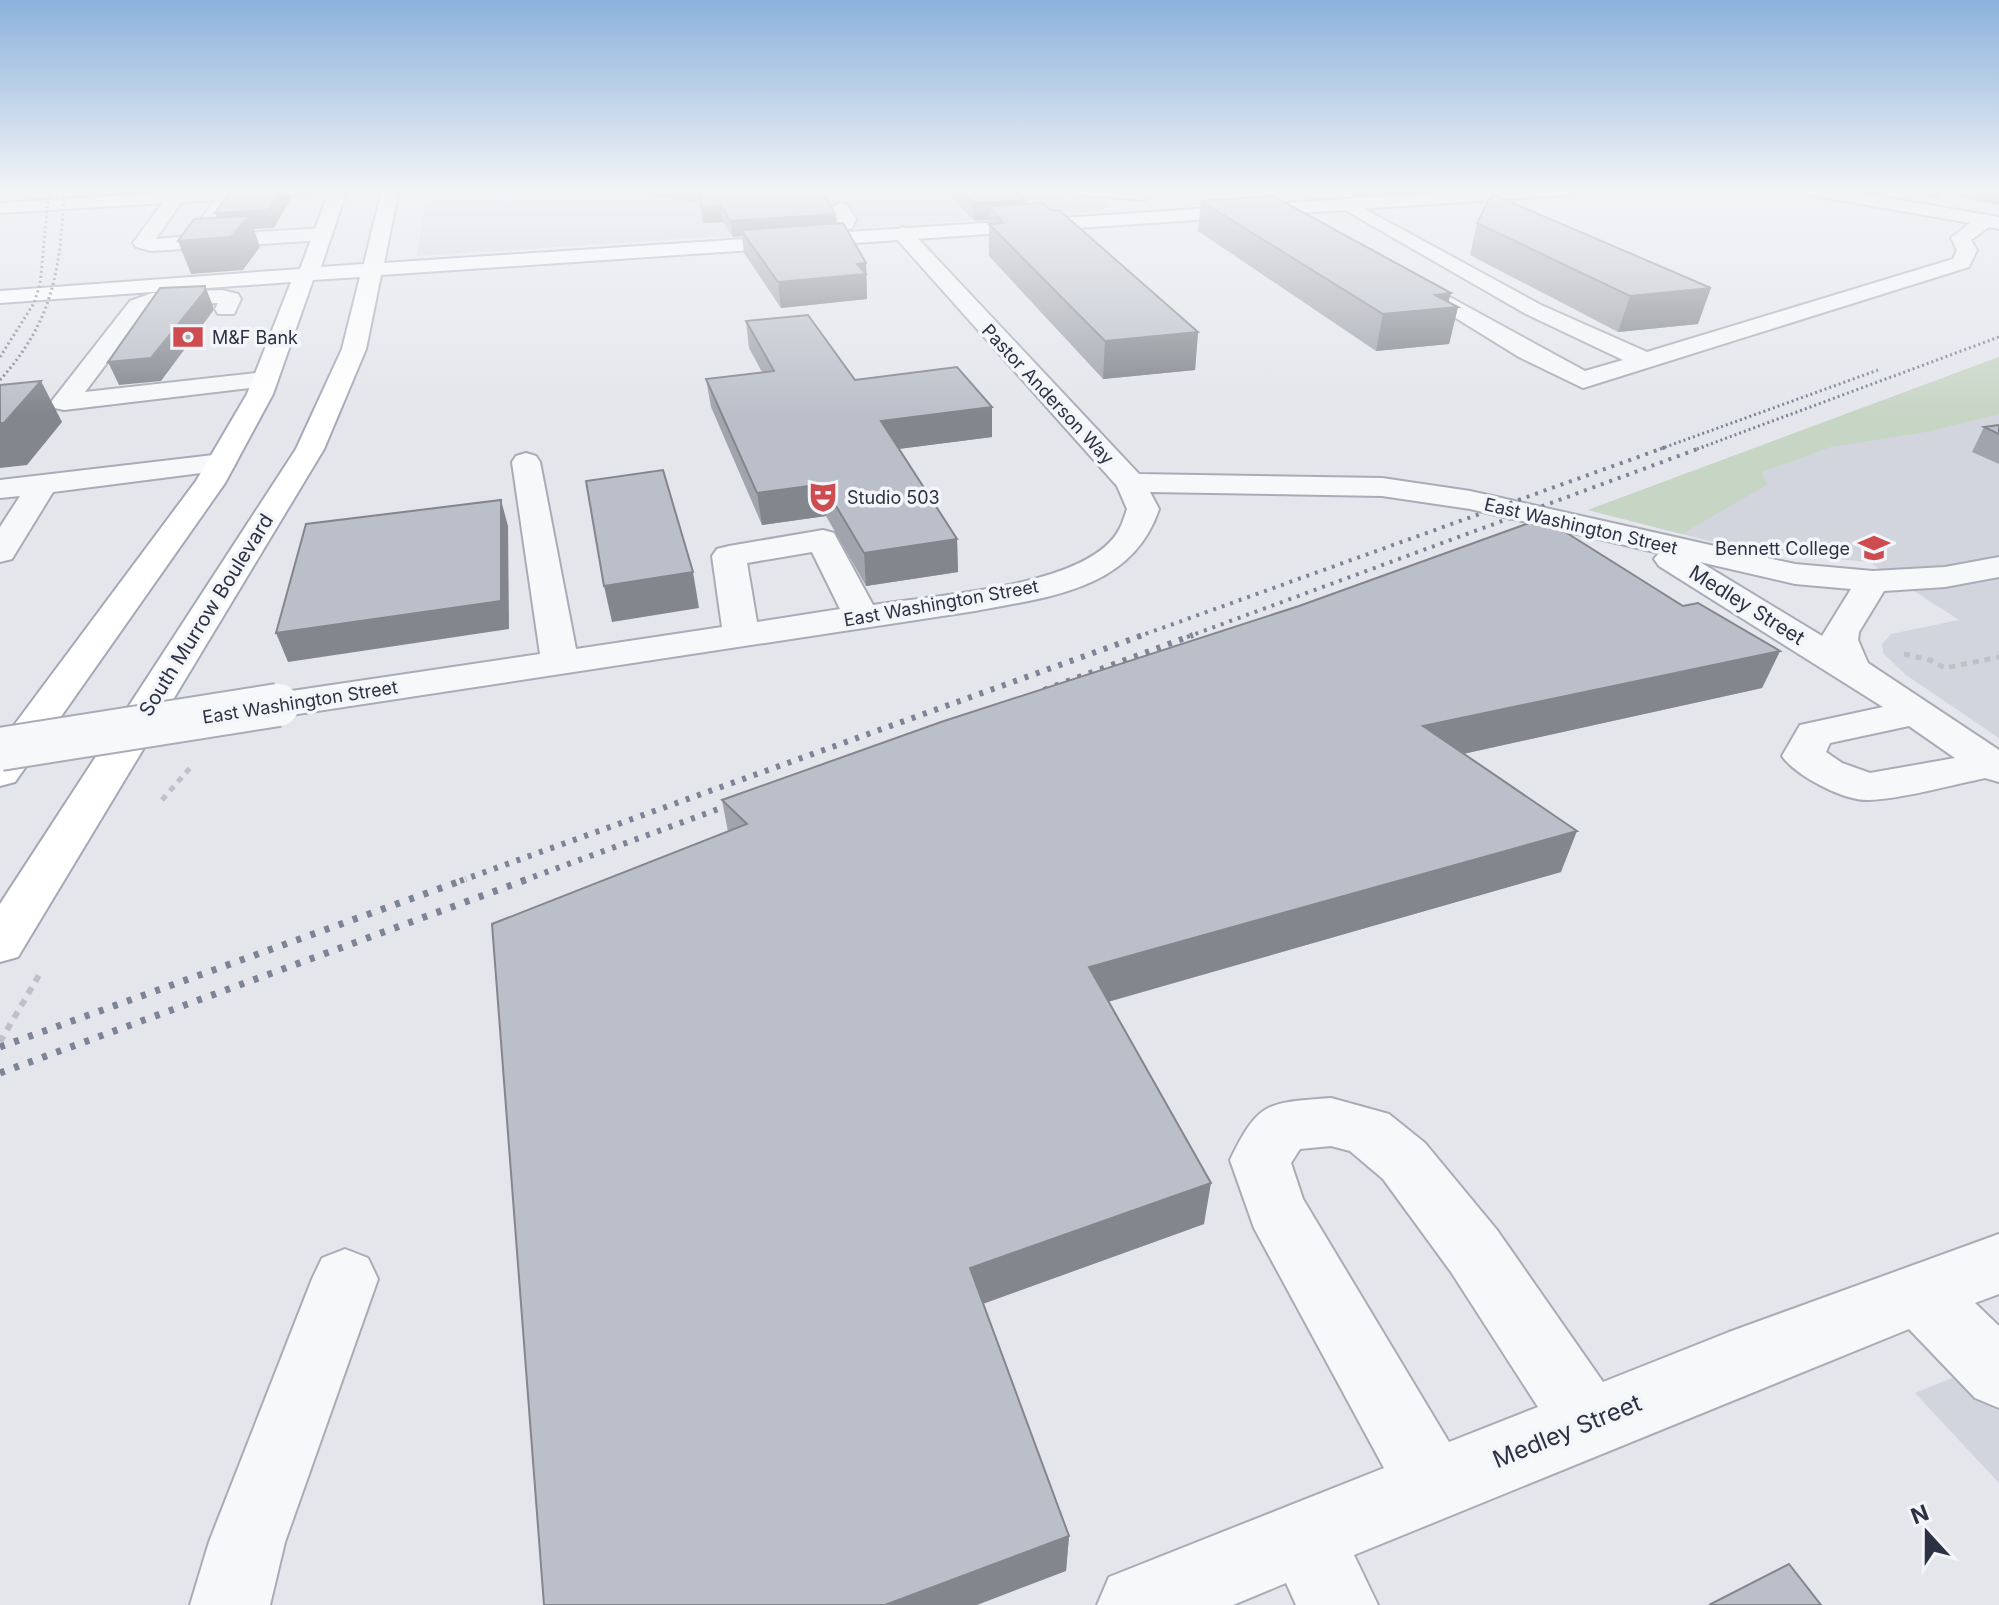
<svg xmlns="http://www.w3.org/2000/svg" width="1999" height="1605" viewBox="0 0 1999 1605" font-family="Inter,sans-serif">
  <rect width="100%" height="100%" fill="#e4e6ec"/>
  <g fill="#d2d5de">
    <path d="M987 189 1044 194 1069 214 417 256 427 190Z"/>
    <path d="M1999 357V738L1906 675 1883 653 1882 644 1891 634 1959 620 1869 562 1780 554 1717 543 1588 510Z"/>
    <path d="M1999 1359V1483L1915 1393Z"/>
  </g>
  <g fill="#c7d5c5">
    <path d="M1044 194 1098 198 1112 204 1104 210 1069 214Z"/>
    <path d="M1999 357V414L1926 432 1831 447 1762 472 1767 485 1682 534 1588 510Z"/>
  </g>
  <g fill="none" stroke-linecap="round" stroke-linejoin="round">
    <defs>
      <g id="minor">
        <path d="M226 189 237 194 209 235 324 228 333 234 324 240 151 251 136 247 133 243 169 194 175 193 184 198 156 239 189 236 222 190Z"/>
        <path d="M1796 189H1836L1987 215 1999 217V229L1989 227 1971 240 1977 250 1969 267 1583 388 1519 357 1396 281 1406 275 1413 277 1585 371 1623 360 1526 314 1345 210 1350 199H1362L1363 208 1541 305 1647 352 1953 259 1957 250 1951 238 1970 223 1804 194Z"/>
        <path d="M840 203 846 204 856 219 852 228 845 230 836 224 838 219 831 208Z"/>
        <path d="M902 227 909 229 1139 474 1382 478 1470 491 1795 564 1873 571 1945 567 1999 557V577L1945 587 1884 591 1859 632 1858 640 1868 663 1999 750V782L1985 778C1952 785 1901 799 1869 800 1844 801 1796 776 1782 756L1800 725 1883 707 1659 566 1654 559 1659 553 1470 509 1382 496 1150 492 1159 509C1132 590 1048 597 975 611L278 717 264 713 258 705 264 697 278 693 540 654 512 462 516 456 526 453 536 456 540 462 576 649 722 627 712 556 717 549 729 546 823 530 834 533 873 605C936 595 1066 588 1110 542 1120 532 1123 521 1127 509L1117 486 895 237 893 233ZM812 552 840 609 757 622 747 563ZM1700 562 1795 584 1851 589 1822 636ZM1909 726 1955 758 1870 773 1842 763 1826 752 1830 743Z"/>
        <path d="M222 290 238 294 241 299 234 314H218L215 309 218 303 156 306 146 311 85 392 265 372 274 375 278 380 274 385 64 410 55 408 51 402 130 301 152 293Z"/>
        <path d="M222 454 232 457 236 463 232 469 53 492 12 559 0 562V527L20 496 0 498V480Z"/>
        <path d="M1331 1098 1389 1114 1425 1143 1497 1230 1603 1382 1729 1332 1999 1234V1294L1975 1303 1999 1326V1408L1975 1398 1909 1329 1354 1555 1378 1605H1296L1286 1583 1233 1605H1097L1109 1577 1384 1468 1254 1228 1230 1160C1259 1100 1268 1103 1331 1098ZM1331 1146 1350 1151 1383 1179 1451 1272 1538 1407 1449 1442 1303 1199 1291 1163 1300 1149Z"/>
        <path d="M345 1249 368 1258 378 1279 285 1542 270 1605H190L209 1542 312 1279 322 1258Z"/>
      </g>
      <g id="major">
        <path d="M221 189H320L312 194 0 213V203Z"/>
        <path d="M330 189H347L321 267 364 264 382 189H399L384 263 1497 189H1589L1581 194 381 275 366 349 324 449 18 957 0 962V904L296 449 342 349 360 277 313 280 273 394 225 483 15 782 0 786V744L196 481 247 394 291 282 0 303V291L300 269Z"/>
        <path d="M1066 189H1138L1150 191 1153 195 1144 200 1074 194Z"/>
      </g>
    </defs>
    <use href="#minor" stroke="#a9acb6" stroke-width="4"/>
    <use href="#major" stroke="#a3a9b7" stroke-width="4"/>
    <g stroke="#bec1c7" stroke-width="5" stroke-dasharray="6 6" stroke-linecap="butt">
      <path d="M1904 654 1930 660 1945 668 1999 657"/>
      <path d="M162 800 190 768"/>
    </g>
    <path stroke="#bec1c7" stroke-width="6" stroke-dasharray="7 7" stroke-linecap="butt" d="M0 1042 42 970"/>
    <use href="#minor" fill="#f7f8fa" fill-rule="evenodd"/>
    <use href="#major" fill="#fff" fill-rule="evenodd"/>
    <g stroke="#7d8495" stroke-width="3" stroke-dasharray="2 3" stroke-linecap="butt">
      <path d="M0 357 34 303 40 285 49 189"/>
      <path d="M0 380C54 320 61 267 64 189"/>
      <path d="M1660 449 1878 370"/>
      <path d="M1697 449 1999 337"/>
    </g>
    <g stroke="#7d8495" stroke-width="4" stroke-dasharray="3 6" stroke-linecap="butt">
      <path d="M1137 637 1666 447"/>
      <path d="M1187 637 1703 447"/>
    </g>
    <g stroke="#7d8495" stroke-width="6" stroke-dasharray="4 8" stroke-linecap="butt">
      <path d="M1044 690 1193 635"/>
      <path d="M460 881 1143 635"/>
      <path d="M522 881 743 800"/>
    </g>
    <g stroke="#7d8495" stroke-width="7" stroke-dasharray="5 10" stroke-linecap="butt">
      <path d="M0 1047 466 879"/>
      <path d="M0 1073 528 879"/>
    </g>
    <defs>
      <path id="minor-bridge" d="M0 749 278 705"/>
    </defs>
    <use href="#minor-bridge" stroke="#a9acb6" stroke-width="46" stroke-linecap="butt"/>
    <use href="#minor-bridge" stroke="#f7f8fa" stroke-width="42"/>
  </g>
  <g fill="#a1a4ad">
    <path d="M617 189H821L835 214V224L866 263 867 299 781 308 744 253 742 236 733 237 723 222 703 223 701 204Z"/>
    <path d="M944 189H1013L1025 200V204L1198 332 1195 370 1103 379 989 256V220L974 221Z"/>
    <path d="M1342 189H1446L1354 196Z"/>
    <path d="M1901 189H1999V205L1940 193 1937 199Z"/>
    <path d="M1201 201 1449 302 1458 307 1449 344 1376 351 1198 231Z"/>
    <path d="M1477 223 1698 324 1618 332 1470 255Z"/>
    <path d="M746 321 855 380 992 407V437L899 449 957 539 958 572 866 586 826 516 762 525 711 407 706 379 762 372 749 348Z"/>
    <path d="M1999 425V464L1972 452 1984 427Z"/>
    <path d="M1683 606 1780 651 1762 688 1463 754 1561 872 1108 1002 1204 1224 983 1304 1069 1536 1066 1571 728 832 722 800Z"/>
  </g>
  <g fill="#83868d">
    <path d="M280 189H288L291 198 274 228 254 229 260 247 243 270 191 274 178 241 222 230 215 213Z"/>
    <path d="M1355 189H1446L1354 196Z"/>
    <path d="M1025 200 1024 217 989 206V220L974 221 973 203Z"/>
    <path d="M721 206 723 222 703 223 701 207Z"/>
    <path d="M835 214 836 230H741L742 236 733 237 731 221Z"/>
    <path d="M866 263 867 299 781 308 778 282 857 264Z"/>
    <path d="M205 286 213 306V311L161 381 119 385 108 362Z"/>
    <path d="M1711 288 1698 324 1618 332 1630 296Z"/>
    <path d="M1451 293 1447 308 1458 307 1449 344 1376 351 1383 314 1435 295Z"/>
    <path d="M1198 332 1195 370 1103 379 1105 341Z"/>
    <path d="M41 381 62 422 27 465 0 468V423Z"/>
    <path d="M992 407V437L882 451 881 421Z"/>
    <path d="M823 484 826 516 762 525 757 493Z"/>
    <path d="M501 500 508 526 509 629 288 662 276 633Z"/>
    <path d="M957 539 958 572 866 586 864 553Z"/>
    <path d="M693 572 699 608 612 622 604 586Z"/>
    <path d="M1780 651 1762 688 1413 765 1423 726Z"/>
    <path d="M1577 831 1561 872 1086 1008 1089 967Z"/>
    <path d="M1211 1183 1204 1224 971 1308 970 1268Z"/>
    <path d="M1069 1536 1066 1571 977 1605H885Z"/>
  </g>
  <g fill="#bbbfc9" stroke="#83868d" stroke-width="2">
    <path d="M233 189H280L267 210 215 213Z"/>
    <path d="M701 189H821L835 214 731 221 721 206 701 207Z"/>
    <path d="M960 189H1013L1025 200 973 203Z"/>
    <path d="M1492 194 1711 288 1630 296 1477 223Z"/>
    <path d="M1273 196 1451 293 1435 295 1458 307 1383 314 1201 201Z"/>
    <path d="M1042 203 1051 210H1059L1198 332 1105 341 989 224 1003 223 989 206Z"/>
    <path d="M249 216 231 237 178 241 194 219Z"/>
    <path d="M843 223 866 263 857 264 866 274 778 282 741 230Z"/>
    <path d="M205 286V291L151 358 108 362 160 288Z"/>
    <path d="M808 315 855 380 957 367 992 407 881 421 957 539 864 553 823 484 757 493 706 379 774 371 746 321Z"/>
    <path d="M41 381 4 423H0V385Z"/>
    <path d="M1999 425V434L1984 427Z"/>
    <path d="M663 470 693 572 604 586 586 481Z"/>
    <path d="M501 500V601L276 633 306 524Z"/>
    <path d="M1543 518 1683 606 1698 603 1780 651 1423 726 1577 831 1089 967 1211 1183 970 1268 1069 1536 885 1605H544L492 924 747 824 722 800 941 722 1299 606Z"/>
    <path d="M1789 1564 1821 1605H1709Z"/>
  </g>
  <linearGradient id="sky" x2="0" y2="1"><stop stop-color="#8bb2dc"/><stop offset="0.46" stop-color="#f3f4f6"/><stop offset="1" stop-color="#f3f4f6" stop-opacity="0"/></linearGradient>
  <rect width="1999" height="414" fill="url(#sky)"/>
  <defs>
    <symbol id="bank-bare" viewBox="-9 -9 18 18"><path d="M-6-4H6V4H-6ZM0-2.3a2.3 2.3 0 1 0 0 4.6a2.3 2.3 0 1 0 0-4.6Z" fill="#ce4c50" stroke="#f4f5f9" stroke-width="2.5" paint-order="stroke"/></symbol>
    <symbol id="theatre-bare" viewBox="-9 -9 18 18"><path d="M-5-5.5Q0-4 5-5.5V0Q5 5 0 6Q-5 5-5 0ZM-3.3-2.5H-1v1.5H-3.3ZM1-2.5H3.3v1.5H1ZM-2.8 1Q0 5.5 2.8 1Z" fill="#ce4c50" stroke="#f4f5f9" stroke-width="2.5" paint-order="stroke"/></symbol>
    <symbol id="university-bare" viewBox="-9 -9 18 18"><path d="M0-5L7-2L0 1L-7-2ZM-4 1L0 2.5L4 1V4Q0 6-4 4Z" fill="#ce4c50" stroke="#f4f5f9" stroke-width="2.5" paint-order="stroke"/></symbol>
  </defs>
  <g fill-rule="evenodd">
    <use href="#bank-bare" x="166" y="315" width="44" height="44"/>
    <use href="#theatre-bare" x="801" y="475" width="44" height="44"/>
    <use href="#university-bare" x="1852" y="526" width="44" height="44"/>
  </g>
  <g text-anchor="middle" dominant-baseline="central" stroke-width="7" stroke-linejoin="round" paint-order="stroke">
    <g font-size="18" fill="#2c3244" stroke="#f4f5f9" text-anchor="start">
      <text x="212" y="337">M&amp;F Bank</text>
      <text x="847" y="497">Studio 503</text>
      <text x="1850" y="548" text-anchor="end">Bennett College</text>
    </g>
    <g font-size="18" fill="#2c3244" stroke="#f4f5f9">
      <text transform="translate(1048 394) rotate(47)">Pastor Anderson Way</text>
      <text transform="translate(1581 526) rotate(13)">East Washington Street</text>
      <text transform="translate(941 603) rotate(-10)">East Washington Street</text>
      <text transform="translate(300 702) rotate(-9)">East Washington Street</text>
    </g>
    <g font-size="20" fill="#2c3244" stroke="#f4f5f9">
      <text transform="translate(1747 605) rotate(32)">Medley Street</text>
      <text transform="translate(206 615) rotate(-58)">South Murrow Boulevard</text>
    </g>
    <g font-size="24" fill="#2c3244" stroke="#f4f5f9">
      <text transform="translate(1567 1431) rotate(-22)">Medley Street</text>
    </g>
  </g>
  <g transform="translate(1927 1533) rotate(339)" stroke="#f4f5f9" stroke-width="6" paint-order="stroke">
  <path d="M0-6L14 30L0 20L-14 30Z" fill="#2c3244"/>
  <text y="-12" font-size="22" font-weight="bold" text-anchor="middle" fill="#2c3244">N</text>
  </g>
</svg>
